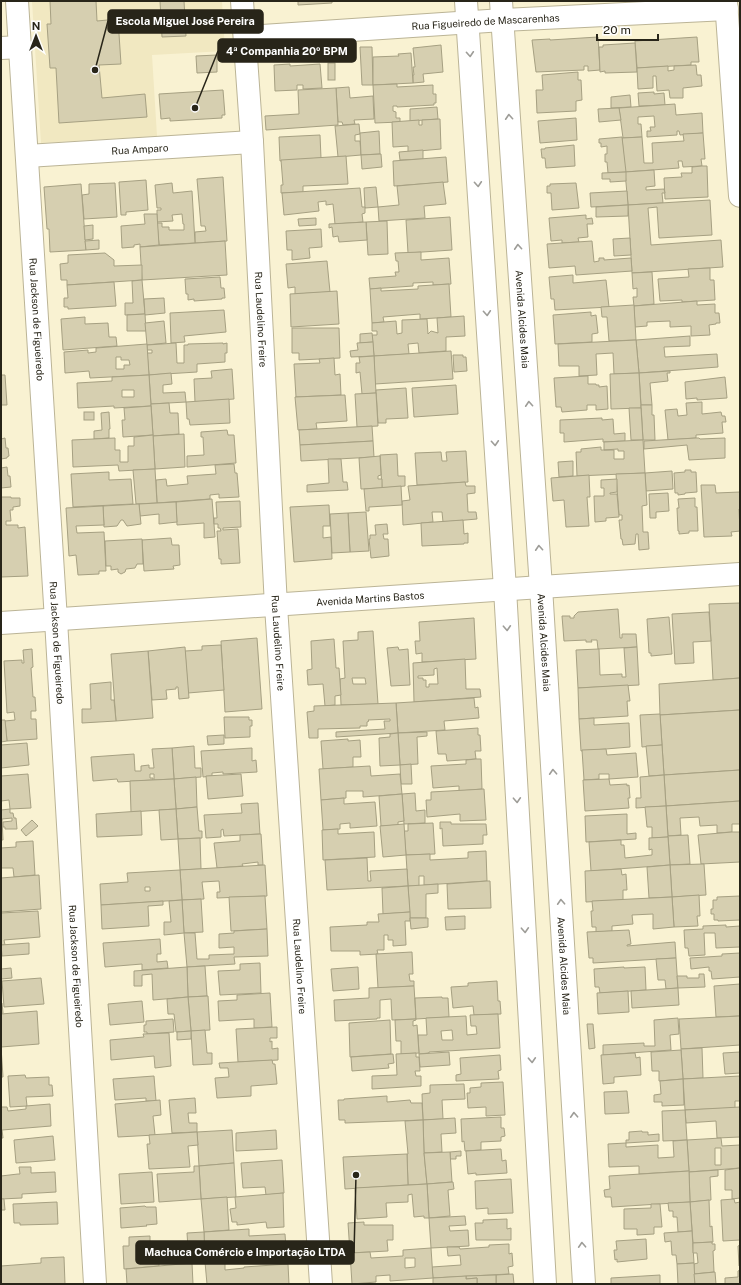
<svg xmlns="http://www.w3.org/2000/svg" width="741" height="1285" viewBox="0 0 741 1285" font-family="'Public Sans',sans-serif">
  <rect width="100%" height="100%" fill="#f9f2d2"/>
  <path fill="#f1e8c1" d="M32 1H222L225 51 152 55 157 136 41 143Z"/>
  <g fill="#d6cfb0" stroke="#a6a082" fill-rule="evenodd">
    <path d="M50 1H96L97 21 118 19 121 64 99 65 102 98 145 94 147 117 59 123 56 68H50L47 24H51Z"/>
    <path d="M160 1H184L186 36 162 37Z"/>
    <path d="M298 1H332V3L298 5Z"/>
    <path d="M598 37 600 70 588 71V66H584V70L536 72 532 40 550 39V40Z"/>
    <path d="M697 37 699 62H691V65L637 68 635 41Z"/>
    <path d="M635 43 637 72 605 73V71L600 72 599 47H603V45Z"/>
    <path d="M441 45 443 72 423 74 424 82 413 83V75H414L413 67H415L413 48Z"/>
    <path d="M360 47H372L373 85H362Z"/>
    <path d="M411 53 413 83 373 85V57L399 56 398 54Z"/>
    <path d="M217 55V72L197 73 196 56Z"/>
    <rect x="328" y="63" width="7" height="17"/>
    <path d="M290 64V66L320 64 322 88 303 89V85H297V90L275 91 274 65Z"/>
    <path d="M696 65 697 75H701L702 86 683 88V98H670L669 90 657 91 656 76H653V88L638 89 637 68 668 66V71L674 70V66Z"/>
    <path d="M578 72V80H581L582 100 576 101V111L537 113 536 90H543L542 75Z"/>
    <path d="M397 84V87L433 85V94H436V103H434V105L397 107V106H393V111L396 112V118H400V122L375 123 373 85Z"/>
    <path d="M349 87 350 98 373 96 374 119 354 120 355 124 343 125 342 122H338L336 88Z"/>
    <path d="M336 88 338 125 266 130 265 116 299 114 298 90Z"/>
    <path d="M223 90 225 115H222V118L170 121V118L161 119 159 94Z"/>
    <path d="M654 92V94L664 93 665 105 639 106 638 93Z"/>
    <path d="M630 95 631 107 611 108V97Z"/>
    <path d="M675 104 676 115 702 113 703 133 680 135 679 131H677V135L647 137V131H651L650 127H655L654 116 638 117V124H641L642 137 623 138 619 108Z"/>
    <path d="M437 107 438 119 410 121V109Z"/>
    <path d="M619 108 621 120 599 122 598 109Z"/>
    <path d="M576 118 577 140 540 143 538 121Z"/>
    <path d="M440 119 441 149 408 152V146L393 147 392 122 419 120V125H422V120Z"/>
    <path d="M359 124 360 134 355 135V141H360L361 155 338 157 335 126Z"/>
    <path d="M379 131 380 154 361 155 360 133Z"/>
    <path d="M703 133 705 159H701L702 166 683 167 682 161H678L679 168 625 172 622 138 642 137 644 163H653L652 143 684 141 683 134Z"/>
    <path d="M320 135 321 158 280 161 279 137Z"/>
    <path d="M622 137 626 172 608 173 607 162H605V154H607V146L601 147V143H599V139Z"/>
    <path d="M574 145 575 166 546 168 545 158H542L541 149H545V148Z"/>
    <path d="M423 150V159L400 160 399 152Z"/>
    <path d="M381 154 382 167 362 169 361 155Z"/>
    <path d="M346 156 348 184 303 186V192L281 193V185H283L281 160Z"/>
    <path d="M446 157 448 182 394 186 393 161Z"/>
    <path d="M702 166H707L708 197 665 199 664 178 682 177 681 173H692V167Z"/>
    <path d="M654 170 655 186 646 187V190L664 189 665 193H662L663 203 628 205 625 172Z"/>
    <path d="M626 172V181L610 182V179H602V173Z"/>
    <path d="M223 177 227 241 195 243V232L206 231 205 226H201L197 179Z"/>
    <path d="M146 180 148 210 126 212V215H121L119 182Z"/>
    <path d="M443 182 446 204 424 206 425 218 379 221 378 207 399 205 397 186Z"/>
    <path d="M115 183 117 217 84 219 82 195 89 194V184Z"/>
    <path d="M172 183 173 193 192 191 195 243 159 245 157 223H162V227H169V230H184V224H183L182 214 172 215 173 221 157 222V210H161V208H157L155 185Z"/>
    <path d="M576 183 579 208 552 210 551 193H547V186H550V184Z"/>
    <path d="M81 184 86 250 50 252 49 229H47L44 187Z"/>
    <path d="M376 187 378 207 365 208 364 188Z"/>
    <path d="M360 188 362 207H365V213L362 214 363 222 335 224 333 204 326 205V201L318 202 319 211 284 215 282 193Z"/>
    <path d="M627 191 628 205 591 207 590 193Z"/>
    <path d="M710 200 712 235 659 238 657 207 648 208 651 245 721 240 723 267 632 273 628 205Z"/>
    <path d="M628 205V216L596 217V207Z"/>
    <path d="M144 214H157L159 245 140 247V244L134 245V247L122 248 121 226 145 224Z"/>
    <path d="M586 215V219L592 218 593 224H587L588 237 578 238 579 242 562 243V240L551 241 549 218Z"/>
    <path d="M450 217 452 250 408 253 406 220Z"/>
    <path d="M316 218V225L299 226 298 219Z"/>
    <path d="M387 221 388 254 368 255 366 222Z"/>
    <path d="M366 222 367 240 339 242 338 236 333 237 332 227 329 228V224Z"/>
    <path d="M93 225V239L85 240 84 226Z"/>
    <path d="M321 229 322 247 309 248 310 258 292 260V250H287L286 231Z"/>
    <path d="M630 238 631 255 614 256 613 239Z"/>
    <path d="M99 240V249L86 250 85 241Z"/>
    <path d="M225 241 227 275 142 280 140 247Z"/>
    <path d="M592 241 594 262 599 261V258H604V260L631 258 632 271 576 275 575 266 549 268 547 244Z"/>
    <path d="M421 252V260L449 258 451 284 433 285V282L413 283V286L370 289 369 278 396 276 395 272H399L398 261H396L395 253Z"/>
    <path d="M105 253 114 260V266L142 265V280L67 285V280H61L60 264 68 263V255Z"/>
    <path d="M327 261 330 292 295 294V287L288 288 286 264Z"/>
    <path d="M710 268V280H714L715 300 682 302V300L660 301 658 279 689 277 688 269Z"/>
    <path d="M652 272 654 304 634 306 633 297H637V288L633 289 632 273Z"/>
    <path d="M573 275V283L606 280 609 307 555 310 554 299H551L549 277Z"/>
    <path d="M220 277 221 288H224L225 298H222V299L194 301V299L188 300V294H186L185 279Z"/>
    <path d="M142 280 145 314 125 315V303H133L132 281Z"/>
    <path d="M114 282 116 306 68 309V307H64V298H68L67 285Z"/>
    <path d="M449 284 451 317 420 319V314L383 317 384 322 372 323 370 289 381 288V291L418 289V286Z"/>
    <path d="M337 291 339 324 291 327 290 294Z"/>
    <path d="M164 298 165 313 145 315 144 299Z"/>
    <path d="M697 301V305L715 304V313H719L720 323H716V324L709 325 710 335 691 336V326L670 327V321L647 322V326L635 327 634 306Z"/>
    <path d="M634 305 636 340 609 341 607 317H602L601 307Z"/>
    <path d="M224 310 226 332 184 336 185 342 171 343 170 313Z"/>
    <path d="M591 312V316L596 315 598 333 592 334V342L555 344 553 315Z"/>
    <path d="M145 314 146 331H127V315Z"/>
    <path d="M464 316 465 336 446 337V351L419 353 418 343 408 344 409 354 374 356 372 335H377V331H372V323L396 321 397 334 402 333V320L427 319 428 334 431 331 438 333 437 318Z"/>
    <path d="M85 317V324L108 323 109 337H116L117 346 63 350 61 319Z"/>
    <path d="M164 321 166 343 147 345 145 323Z"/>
    <path d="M292 328H339L340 358 299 360V353H292Z"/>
    <path d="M372 333 373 342 360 343V334Z"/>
    <path d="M690 336V346L664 347 665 357 717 354 718 367 639 373 636 340Z"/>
    <path d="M636 340 639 373 614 374 613 353 596 354 597 375 579 376V366H559L558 344Z"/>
    <path d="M373 342 374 356 351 357 350 351 358 350 357 343Z"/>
    <path d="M176 343 177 363H184V345H188V344L223 343V344L227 343V353H225V362L197 364V372L149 375 147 353H152V350H147V345Z"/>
    <path d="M147 344 149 375 90 378 89 371 65 373 64 352 88 350V353L96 352V348ZM116 357H121V360H129L130 365H124V369H116Z"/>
    <path d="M451 351 453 379 375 384 374 356Z"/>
    <path d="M453 355H463V357H466L467 371 454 372Z"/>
    <path d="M374 356 376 393 362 394 360 372 356 373V363H360L359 357Z"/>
    <path d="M334 358 335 375 340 374 341 395 296 397 294 364 320 363 319 359Z"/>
    <path d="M232 369 234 399 195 402 194 379 212 378 211 371Z"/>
    <path d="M670 371V373H667L668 381 650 383 652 405H641L639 373Z"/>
    <path d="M171 373 172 384 163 385V393L185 392 186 402 151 404 149 375Z"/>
    <path d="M639 373 641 408 611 409 610 374Z"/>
    <path d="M1 375H5L7 405H1Z"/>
    <path d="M149 375 151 406 114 408V406L78 408 77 383 112 381V377ZM122 390H134V397H122Z"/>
    <path d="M588 376V384H596V385H599V387L607 386 608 409 596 410V405H587V410L562 412 561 407H556L554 378Z"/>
    <path d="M725 377 727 398 697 400V398L686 399 685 382Z"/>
    <path d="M456 385 458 414 414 417 412 388Z"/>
    <path d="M406 388 408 418 386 419V423H378L376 390Z"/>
    <path d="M376 393 378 426 357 427 355 394Z"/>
    <path d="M345 395 347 421 316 423 317 429 298 430 295 397Z"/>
    <path d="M229 399 230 423 190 425 189 419H187L186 402Z"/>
    <path d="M702 402V414L721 412 722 416H725L726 422H722L723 433 696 435V438L668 440 665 410 677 409 678 416 687 415 686 403Z"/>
    <path d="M169 403 170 413H178L179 434 153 436 151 404Z"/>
    <path d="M641 405H652V415H654L655 440H643Z"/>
    <path d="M151 406 153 435 123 437 122 420H125L124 408Z"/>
    <path d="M629 408H641L643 440H631Z"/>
    <rect x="84" y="412" width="10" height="8"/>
    <path d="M109 412 110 429H109V438L94 439V431L102 430 101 413Z"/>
    <path d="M602 418V420L613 419 614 434 625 433V441L603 442V439L564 442V433H560V420Z"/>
    <path d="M372 426 373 441 300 445 299 430Z"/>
    <path d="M227 430 228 435H234L236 463 187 467V456L204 455 203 437H201V432Z"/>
    <path d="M184 434 185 467 155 469 153 436Z"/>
    <path d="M153 435 155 469 119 471 118 465 73 467 72 440 115 438V450H120V462H128V446H134V437Z"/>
    <path d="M5 438 6 448H8L9 456 7 457V458L1 459V439Z"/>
    <path d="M696 438H699L700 439 725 438V458L689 460 687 445 644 449V441Z"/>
    <path d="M643 440 645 473 577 476 576 452H581V449L601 447V450H614V459H624V451H618V449L604 450V442Z"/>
    <path d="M373 441 374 457 301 461 300 445Z"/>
    <path d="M466 451 468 482 417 485 415 453 441 452 442 461H447L446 452Z"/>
    <path d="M397 454 398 476H405V486L382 488 380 455Z"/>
    <path d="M380 456 381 475 378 476V479H382V488L361 489 359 458Z"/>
    <path d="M328 459H341L343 482H347L348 490 307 492V485L329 483Z"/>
    <path d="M573 461V476L559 477 558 462Z"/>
    <path d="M234 464 235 473H237L239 497 219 498V494L210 495V499L157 503 156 480 166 479 167 486 188 484 187 476 216 474 215 465Z"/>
    <path d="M7 467 8 476H10L11 487 1 488V468Z"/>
    <path d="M155 469 157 503 136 504 133 470Z"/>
    <path d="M685 470H691V472H696L697 492 685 493V494L678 495V493H675L674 473 685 472Z"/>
    <path d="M672 471 673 489 646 491 645 473Z"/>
    <path d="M109 472V480L131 479 133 504 73 507 71 474Z"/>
    <path d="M645 473 647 505 642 506 643 532H648L649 549 639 550 638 534H636L635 544 623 545 622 539H621L619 520H622V515H619L616 474Z"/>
    <path d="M589 475 590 497H587L589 526 566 527 564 500 553 501 551 478Z"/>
    <path d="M617 479V492L610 493V494H617L619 517 606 518V521L595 522 594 496H604V488H601V480Z"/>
    <path d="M465 482 466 486H475V493L467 494 468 512H476L477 519 443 522 442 512H432L433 522 403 525 402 501 410 500 408 486Z"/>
    <path d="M701 485H715L716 493 740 492V509H739L740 531 731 532 732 536 704 537Z"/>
    <path d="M401 486 402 505 369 507V511H366L364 489Z"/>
    <path d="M668 493 669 511 656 512V518H650L649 494Z"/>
    <path d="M1 497H11V498H20V506L13 507V510H10L11 521H6V525H18V528L25 527 28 576 1 577Z"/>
    <path d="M695 498V507H697L698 531H689V533L679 534V531H678L677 508H679L678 499Z"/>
    <path d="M212 499 215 537 204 538V523L177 525 176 502Z"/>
    <path d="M240 501 241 527 223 528V530L238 529 240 563 221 564V559H219L217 531H221L220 528H218V524H214V518H217L216 502Z"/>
    <path d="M176 502 177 522 159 524V514L140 516 139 504Z"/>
    <path d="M139 504 141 524 127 526 123 520H121L117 526 104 527 103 506Z"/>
    <path d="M329 505 330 526H323V538L331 537 332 559 294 562 290 507Z"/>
    <path d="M103 506 104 525 76 526 77 533 104 532 106 571H99V574L78 575 76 555 69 556 66 508Z"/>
    <path d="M366 512 369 551 350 552 348 513Z"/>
    <path d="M348 513 350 552 332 553 330 514Z"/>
    <path d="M463 520 464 534 468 533V543H464V544L422 546 421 523Z"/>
    <path d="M387 524 388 534H383L384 539H388L389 556 371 558 369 539H370V535H376L375 525Z"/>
    <path d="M171 538 172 545H179L180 565 173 566 174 569 144 571 142 540Z"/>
    <path d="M142 539 143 564H137L135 568 126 569 125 572 121 574 118 572V569L111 570V566H106L105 541Z"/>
    <path d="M740 603V678L713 680 709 604Z"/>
    <path d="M618 609 620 638H622V634H636L637 647 598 649 597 640H591L592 642H586V640L564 641 562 616H570V618H574V616L578 612Z"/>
    <path d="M709 612 711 641 693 642 694 663 675 664 672 614Z"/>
    <path d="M669 617 672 654 651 656V653H649L647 619Z"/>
    <path d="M474 618 476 659 422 662V653L416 654 415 641H420L419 622Z"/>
    <path d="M373 631 378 704 341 705 340 679 345 678 343 641 358 640V632ZM352 678H365L366 684H353Z"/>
    <path d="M257 638 262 709 225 712 221 641Z"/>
    <path d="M334 639 336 668H339L341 695 335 696V705L325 706 323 684 308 685 307 670 312 669 311 641Z"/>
    <path d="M221 645 224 690 188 693 185 651 202 650V646Z"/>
    <path d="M185 647 189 698 179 699 178 687H176V689L166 690 167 699 152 700 148 651Z"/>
    <path d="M398 647 399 650 408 649 410 685 391 686 387 648Z"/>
    <path d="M637 647 639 685 578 688 576 650 599 649 600 675 622 674V677H626L624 648Z"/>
    <path d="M32 649 33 667 31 668 33 697H35L36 711H31V719H36L37 739 7 741 5 721 15 720 14 712 7 713 4 661 22 660V663H24L23 650Z"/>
    <path d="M148 651 153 718 116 721 111 654Z"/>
    <path d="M465 659 466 689H480L481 697 414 702 413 663ZM437 668 438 684H429V687H426V680H423V678H418V676L434 675V669Z"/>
    <path d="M740 678V710L660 715 659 684Z"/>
    <path d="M111 682V700H114L116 721 82 723V709H91L90 684Z"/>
    <path d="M628 685 630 701H627L628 716 579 719 578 688Z"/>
    <path d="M474 698 475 708 478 707 479 718 444 721 445 730 398 733 396 703Z"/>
    <path d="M396 703 398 733 336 737V732L385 729 384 721H390V719L368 720 369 721 367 722V726H360V728L318 729V738H309L307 712 314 711V706Z"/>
    <path d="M740 710V770L664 775 660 715Z"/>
    <path d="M660 714 662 745 642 747 640 715Z"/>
    <path d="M224 717H249V720H252V726H250V737L225 738Z"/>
    <path d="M594 718V725L629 723 630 747 581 751 579 719Z"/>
    <path d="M1 720H5L7 741 1 742Z"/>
    <path d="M478 728V735H480L481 751H475L476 759 447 761 446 754H438L436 731Z"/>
    <path d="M427 732V736L417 737 418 764 400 765 398 733Z"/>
    <path d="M398 733 400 765 380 766 379 738 390 737V734Z"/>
    <path d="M224 735V744L208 745 207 736Z"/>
    <path d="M348 739V741L360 740 361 757H353V767L323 769 321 741Z"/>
    <path d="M27 743 29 765 1 768V745Z"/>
    <path d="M662 745 664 775 649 776 646 746Z"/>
    <path d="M194 746 195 768H201V777L174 779 172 748Z"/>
    <path d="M172 748 174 779 154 780V774H150V778H153V780L118 782 117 779 93 781 91 757 134 754 135 771H141V766L149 765V768H154L152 749Z"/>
    <path d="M252 748V761L256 760 257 772 223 774V772L212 773V776L203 777 201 751Z"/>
    <path d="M606 749 607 755 636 753 638 777 609 779V774H599V779L584 780 582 750Z"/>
    <path d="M476 759H481L482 789 459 791V786L433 788 431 766 466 764V760Z"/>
    <path d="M411 764 412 784H401L400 765Z"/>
    <path d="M370 766 371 776 400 774 402 794 363 797V791H346V798L321 800 319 769Z"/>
    <path d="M740 770V801L666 806 664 775Z"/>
    <path d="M28 774 31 808 10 809 9 800 1 801V776Z"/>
    <path d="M241 774 243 796 208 799 206 776Z"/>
    <path d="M664 775 666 806 636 808V798H641L640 777Z"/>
    <path d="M196 777 197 807 176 809 174 779Z"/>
    <path d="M174 779 176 809 131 812 130 781Z"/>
    <path d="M609 779 610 785 627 784V786L629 785 630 798H628L629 808 585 811 583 780Z"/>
    <path d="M484 789 486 820 460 821V814L427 817 426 800H431V792Z"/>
    <path d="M415 793 416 811 425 810V823L404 824 402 794Z"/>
    <path d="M402 794 404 821 398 822V825L381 826 379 796Z"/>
    <path d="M344 798V804L375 802 377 826 350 828V823L340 824V829L323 830 321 800Z"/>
    <path d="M740 801V824H732V832L717 833V825L700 826 699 817 680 818 681 835 668 836 666 806Z"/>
    <path d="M258 803 260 834 224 836 223 829 221 830V837L206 838 204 815 242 813 241 804Z"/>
    <path d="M666 806 668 837 652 838V827H647L645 807Z"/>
    <path d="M197 807 199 831H202V838L178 839 176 809Z"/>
    <path d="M10 809V813H13L14 818H16L17 829H5V827H3V822L12 821V818L2 819 3 840H1V810Z"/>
    <path d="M176 809 178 839 161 840 159 810Z"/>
    <path d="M141 811 142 835 97 837 96 814Z"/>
    <path d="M627 814V834L636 833V839L586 842 585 816Z"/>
    <path d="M32 820 38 826 26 836 21 830Z"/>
    <path d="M440 822H451V824H486L487 835H483V844L443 846 442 828 440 829Z"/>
    <path d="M433 823 435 854 406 855 404 831H408V824Z"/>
    <path d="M404 824 406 855 383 857 380 826Z"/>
    <path d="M338 829V834L374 832 375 857 323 860 322 830Z"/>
    <path d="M732 832H740V862L701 864 698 835Z"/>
    <path d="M261 834 263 865H258V862L242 864 243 866 217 868 214 843 240 841V835Z"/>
    <path d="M688 835 690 864 670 865 668 836Z"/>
    <path d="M668 837 670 865 591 871 589 842 621 840V845H624L625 858 652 855V849L649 850V838Z"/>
    <path d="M200 838 201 869 180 870 178 839Z"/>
    <path d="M33 841 35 875 14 877 13 868H1V848L16 847V842Z"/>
    <path d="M486 851 487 881 424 885V876H419V886H408L406 855 430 854V860L468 858V852Z"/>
    <path d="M367 858 368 881H371L370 871 407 869 408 886 327 890 325 860Z"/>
    <path d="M704 864 706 895 672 897 670 865Z"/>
    <path d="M265 865 267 896 217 898V892H220L219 881 202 882 204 899 182 900 180 870Z"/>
    <path d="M670 865 672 897 649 898 647 867Z"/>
    <path d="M621 869 622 875 626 874 627 890H623V900L586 902 585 871Z"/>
    <path d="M180 870 182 900 101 905 100 884 128 882 127 873ZM145 887H150V891H145Z"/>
    <path d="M39 875 41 909 1 912V878Z"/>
    <path d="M487 881H490L491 908 448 909 447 884Z"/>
    <path d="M438 884V893L426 894V918H410L408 886Z"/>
    <path d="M408 886 410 912 383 914 382 888Z"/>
    <path d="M699 895 700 916H697L698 926 674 927 672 897Z"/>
    <path d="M265 896 267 929 231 931 229 897Z"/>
    <path d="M740 896V920L718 921V920H714V914H711V909H713V900H717V897Z"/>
    <path d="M672 897 674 927 653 929V914L632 915 633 924 612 926V931L596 932V927H592L591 911H593L592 901Z"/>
    <path d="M201 899 203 932 184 933 182 900Z"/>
    <path d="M182 900 184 933 164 935V922H171L169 901Z"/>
    <path d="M163 901V905L148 906 149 926 102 929 101 905Z"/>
    <path d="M38 911 40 937 4 940 5 945H1V913Z"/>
    <path d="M410 912V921H405L406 945 393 946V940H388V935H384V950H377L378 954 360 955V951H331L330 927 367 925V922H379L378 914Z"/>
    <path d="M465 916V929L446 930 445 917Z"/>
    <path d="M410 918H428V927L411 929Z"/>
    <path d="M726 925V927L740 926V947L716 948 715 933H704L705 955 689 956 688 948H685L684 930 703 929V926Z"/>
    <path d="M267 929 268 956 234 957 235 964 187 967 184 933H195L197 959H209V955L234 954V947L219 948V934L234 933V931Z"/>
    <path d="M629 930 631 944 627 945V946L675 942 676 958 593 963V958H589L587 932Z"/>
    <path d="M160 939 161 954H157V962L167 961 168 968 142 970V964L105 967 103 943Z"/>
    <path d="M29 943V954L2 956 1 945Z"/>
    <path d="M412 952 413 974H409L410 981H414V986L378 988 376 954Z"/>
    <path d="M740 953V977L712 979 711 971H709V967L691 969 690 958 722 956V954Z"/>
    <path d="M676 958 678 988 666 989 665 980H658L656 959Z"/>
    <path d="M260 963 261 993 220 995 218 971 240 970V964Z"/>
    <path d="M205 966 207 996 188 997 187 967Z"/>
    <path d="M187 967 188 997 153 1000 152 974 142 975V986H134V971Z"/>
    <path d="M358 967 359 989 333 991 331 969Z"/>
    <path d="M624 967V968L645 967 646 990 600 993 599 987H595L594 969Z"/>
    <path d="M11 968 12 978 1 979V969Z"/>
    <path d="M699 974H704L705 987 678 988 677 976H687V978H699Z"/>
    <path d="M41 978 44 1004 4 1007 2 981Z"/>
    <path d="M497 981 498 1001H500L501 1014 474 1015 473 1006 453 1008 451 987 468 986V983Z"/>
    <path d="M740 984V1016L716 1017 714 986Z"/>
    <path d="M414 986 416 1019 392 1020 391 999 380 1000V1018H377V1019L335 1021 334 1000 369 998V988Z"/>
    <path d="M678 988 679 1005 632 1008 631 991Z"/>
    <path d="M628 991 629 1012 598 1014 597 993Z"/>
    <path d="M270 993 272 1027 254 1028V1019L219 1021 218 1001 237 1000V995Z"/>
    <path d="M208 996 210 1030 191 1031 188 997Z"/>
    <path d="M188 997 191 1031 176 1032 174 1014H168L167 999Z"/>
    <path d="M442 997V998H448L449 1017 416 1019 415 998Z"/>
    <path d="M142 1001 144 1022 110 1025 108 1004Z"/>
    <path d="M1 1003H2L3 1013 1 1014Z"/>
    <path d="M37 1011 39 1044 1 1047V1014Z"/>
    <path d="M498 1014 500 1048 429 1052V1053L419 1054 418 1035H427L426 1018 466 1016 467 1035 477 1034 476 1026H471L470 1015ZM452 1030 453 1040H442L441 1031Z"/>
    <path d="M740 1016V1045L681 1049 679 1019Z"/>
    <path d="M678 1018 679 1034 670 1035 671 1050 603 1055V1045L644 1043V1046H655L654 1020Z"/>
    <path d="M173 1019 174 1032 147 1034V1032H144V1025H146V1021Z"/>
    <path d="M416 1019V1020L413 1021V1026L417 1025 419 1053 401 1054V1041H396L395 1020Z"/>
    <path d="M390 1020 391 1054 350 1057 349 1023Z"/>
    <path d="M587 1024H593L595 1048 589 1049Z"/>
    <path d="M277 1027V1038H270V1042L272 1041V1049L278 1048V1060L238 1062 236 1029Z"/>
    <path d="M205 1030 207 1053H212V1064L193 1065 191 1031Z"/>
    <path d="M191 1031V1039L177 1040V1032Z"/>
    <path d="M169 1033 171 1066 155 1068 154 1056 111 1060 110 1040 144 1037 143 1034Z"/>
    <path d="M1 1047 3 1077H1Z"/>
    <path d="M702 1048 703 1078 683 1079 681 1049Z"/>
    <path d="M681 1050 683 1079 659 1081V1071H652L651 1052Z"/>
    <path d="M449 1052 450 1065 420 1067 419 1054Z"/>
    <path d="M740 1052V1073L725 1074 723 1053Z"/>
    <path d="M416 1053V1057H419L420 1071H415L416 1076H421V1086L372 1089V1076L397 1075 396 1054Z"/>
    <path d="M635 1053 636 1058 640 1057 641 1075 614 1077V1083L603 1084 601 1055Z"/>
    <path d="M393 1054 394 1063 388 1064 389 1068 352 1071 351 1057Z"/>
    <path d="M500 1055 501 1070 498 1071 499 1079 456 1081V1075L461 1074 460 1058Z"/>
    <path d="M272 1060 273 1064H275L277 1084 251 1086V1096L217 1098 215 1078 229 1077 228 1068H220L219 1063Z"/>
    <path d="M25 1075 26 1078 49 1077V1085H52L53 1096 26 1097 27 1106 10 1107 8 1076Z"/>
    <path d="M154 1076 156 1101H146V1098L115 1100 113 1079Z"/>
    <path d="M740 1076V1101H735V1108L685 1110 683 1079Z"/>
    <path d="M683 1079 684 1105 662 1106V1102H654V1095L661 1094 660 1081Z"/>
    <path d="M503 1082 505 1115 486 1116V1107L468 1108 467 1093H470V1088L481 1087V1083Z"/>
    <path d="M464 1084 465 1099 442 1100 443 1119 423 1120 422 1094 430 1093V1085Z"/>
    <path d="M627 1091 629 1113 605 1114 604 1092Z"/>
    <path d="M387 1096V1102L410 1100 411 1103H422L423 1120 345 1123V1120H339L338 1100H344V1099Z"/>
    <path d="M195 1098 196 1113H188L189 1123H197V1132L172 1133 169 1100Z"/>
    <path d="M160 1100 161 1115 153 1116 155 1135 118 1137 115 1104Z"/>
    <path d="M50 1104 51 1126 2 1130 3 1138H1V1107H7L8 1111 26 1109V1106Z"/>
    <path d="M740 1107V1137L717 1138 716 1121 686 1123 685 1110Z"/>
    <path d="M685 1110 687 1140 663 1141 662 1111Z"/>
    <path d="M501 1117V1128H504L505 1136 501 1137V1141L481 1142V1150L465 1151 464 1141 462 1142 461 1119Z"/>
    <path d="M455 1118 456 1133 441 1134 442 1152 424 1153 423 1120Z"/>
    <path d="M423 1120 424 1152 427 1184 408 1185 407 1154H408L405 1121Z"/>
    <path d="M232 1130 234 1163 199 1166 197 1132Z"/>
    <path d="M276 1130 277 1149 236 1151V1133Z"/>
    <path d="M642 1131V1132H648V1135L659 1134V1141L626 1143V1140H629V1132Z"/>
    <path d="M197 1132 198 1145 188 1146 190 1167 149 1169 147 1144H150L149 1135Z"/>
    <path d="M53 1136 55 1160 16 1163 14 1140Z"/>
    <path d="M721 1138 722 1146 740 1145V1168L689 1172 687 1140ZM715 1148H721V1165H715Z"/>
    <path d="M687 1140 689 1171 639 1174V1166L609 1167 608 1144 626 1143V1147L658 1145V1158L674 1157 673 1141Z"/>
    <path d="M501 1149 502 1161 506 1160 507 1173 476 1175V1173L468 1174 466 1151Z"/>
    <path d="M461 1151V1156H456V1159H450V1152Z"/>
    <path d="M450 1152 452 1182 427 1184 424 1153Z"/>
    <path d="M407 1154 408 1185 345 1189 343 1157Z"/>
    <path d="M282 1160 284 1193 266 1195 265 1187 243 1188 241 1163Z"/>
    <path d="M234 1163 236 1197 201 1199 199 1166Z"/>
    <path d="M194 1166H199L201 1199 159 1202 157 1174 194 1172Z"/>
    <path d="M19 1167H31V1173L55 1172 56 1192 22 1194V1198L1 1199V1176L18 1174H20Z"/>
    <path d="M740 1168V1198L732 1199V1190H725V1170Z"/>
    <path d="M718 1170V1176L710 1177 711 1200 690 1202 689 1172Z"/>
    <path d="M689 1171 690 1202 612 1207 611 1197H605L604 1190 610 1189 609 1176Z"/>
    <path d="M152 1172 154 1202 121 1204 119 1174Z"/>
    <path d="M511 1179 513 1213 488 1214V1208L476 1209 475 1181Z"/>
    <path d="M453 1182 454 1189 448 1190 450 1216 429 1218 427 1184Z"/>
    <path d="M427 1184 429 1218H424V1216L414 1217 412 1194 408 1195V1202L386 1203 387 1217 357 1219 355 1188Z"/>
    <path d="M283 1193 284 1227 267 1228 266 1222 237 1225V1222H232L230 1209 236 1208 235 1197Z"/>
    <path d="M227 1197 229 1230 204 1232 201 1199Z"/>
    <path d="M1 1199H4L5 1210H1Z"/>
    <path d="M734 1199 735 1203 740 1202V1240L723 1241 721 1200Z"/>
    <path d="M709 1200 710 1227 712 1226 713 1242 693 1243 690 1202Z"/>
    <path d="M57 1202 58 1224 20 1225V1223H14L13 1204Z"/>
    <path d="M690 1202 692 1231 678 1232 677 1217H673V1211H669L668 1203Z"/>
    <path d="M651 1204H660L662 1227H654V1234L637 1235V1229H624V1209L651 1208Z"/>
    <path d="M145 1206 146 1207H156L157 1224 146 1225 147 1226 121 1228 120 1208Z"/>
    <path d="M465 1216 466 1225 449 1226 450 1231 468 1230 469 1246 431 1248 429 1218Z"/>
    <path d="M507 1219V1229L511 1228V1240H476L475 1223H483V1220Z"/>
    <path d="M364 1222V1225H393V1240H387L388 1251 350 1253 348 1223Z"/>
    <path d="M249 1229V1236L285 1234 286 1248 282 1249V1258L205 1262 204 1232ZM242 1242 243 1246 215 1247 214 1243Z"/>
    <path d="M692 1231 694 1263 677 1264 676 1255H672L671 1241 665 1242 664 1233Z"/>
    <path d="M204 1232 205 1262 181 1264 180 1249 188 1248 187 1233Z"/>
    <path d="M150 1236V1245L157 1244V1254H159V1266L124 1269 123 1246H129V1237Z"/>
    <path d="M646 1239 647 1259 617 1262V1259L615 1260 614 1250H617L616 1241Z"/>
    <path d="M712 1242V1244H715V1250L713 1251 714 1272 694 1274V1264L698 1263 697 1253H693V1243Z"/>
    <path d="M509 1244V1254L512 1253 513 1266 508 1267 509 1274 433 1278 432 1267 461 1265 460 1255 448 1256 447 1247H459L460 1249 489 1247V1245Z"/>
    <path d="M740 1245V1266H739L738 1246Z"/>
    <path d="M431 1248 433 1278 390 1281V1275L376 1276V1282L352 1284 350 1253 370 1252 371 1258 403 1256V1250ZM405 1258H415V1267L405 1268Z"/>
    <path d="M64 1257 65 1284H1V1266L41 1263V1258Z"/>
    <path d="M225 1261V1270L244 1268V1267L288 1264 289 1284H207L205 1262Z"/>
    <path d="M192 1263 193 1284H127L126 1269Z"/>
    <path d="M694 1263 695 1284H678L677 1264Z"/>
    <path d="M740 1270V1284H725V1278L738 1277V1271Z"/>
    <path d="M715 1272 716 1284H695L694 1274Z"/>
    <path d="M513 1274 514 1284H496V1275Z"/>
    <path d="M496 1275V1284H477V1278L466 1279V1276Z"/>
    <path d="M660 1275V1284H611V1278Z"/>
    <path d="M466 1276V1279L477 1278V1284H433V1278Z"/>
  </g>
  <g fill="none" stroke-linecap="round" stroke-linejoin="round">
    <defs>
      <g id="minor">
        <path id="s1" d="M17 1 56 620 95 1284"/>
        <path id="s2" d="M242 1 252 142 276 606 321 1284"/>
        <path d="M726 1 740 196"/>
        <path id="s3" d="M245 37 503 20 727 9"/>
        <path d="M1 48 21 47"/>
        <path id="s4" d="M27 156 252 142"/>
        <path d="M541 587 740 574"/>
      </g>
      <g id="tertiary">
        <path d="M466 1 505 589 545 1284"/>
        <path id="s5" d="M501 1 541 587 584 1284"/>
        <path id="s6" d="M1 623 541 587"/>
      </g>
    </defs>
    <use href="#minor" stroke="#bbb496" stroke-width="24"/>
    <use href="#tertiary" stroke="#bbb496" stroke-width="24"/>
    <use href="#minor" stroke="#fff" stroke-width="22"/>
    <use href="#tertiary" stroke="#fff" stroke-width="22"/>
  </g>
  <defs><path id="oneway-chevron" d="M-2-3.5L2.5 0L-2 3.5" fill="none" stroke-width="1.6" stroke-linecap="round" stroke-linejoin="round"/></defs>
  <g stroke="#9e9d98">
    <use href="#oneway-chevron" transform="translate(470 54) rotate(86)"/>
    <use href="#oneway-chevron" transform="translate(509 117) rotate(-94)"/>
    <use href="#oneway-chevron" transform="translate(478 184) rotate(86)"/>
    <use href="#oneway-chevron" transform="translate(518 247) rotate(-94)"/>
    <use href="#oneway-chevron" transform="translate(487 313) rotate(86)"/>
    <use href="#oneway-chevron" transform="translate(529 404) rotate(-94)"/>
    <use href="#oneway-chevron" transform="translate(495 443) rotate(86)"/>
    <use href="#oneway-chevron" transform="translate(539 548) rotate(-94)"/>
    <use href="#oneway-chevron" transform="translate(507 628) rotate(87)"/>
    <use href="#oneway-chevron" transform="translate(553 772) rotate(-93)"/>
    <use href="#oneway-chevron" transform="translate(517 800) rotate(87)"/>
    <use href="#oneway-chevron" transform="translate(561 902) rotate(-93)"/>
    <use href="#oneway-chevron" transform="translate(525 930) rotate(87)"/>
    <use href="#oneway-chevron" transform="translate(532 1060) rotate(87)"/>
    <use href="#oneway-chevron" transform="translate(574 1115) rotate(-93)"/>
    <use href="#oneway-chevron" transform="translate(582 1245) rotate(-93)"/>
  </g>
  <g text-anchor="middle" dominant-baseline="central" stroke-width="3.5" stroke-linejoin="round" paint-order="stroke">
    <g font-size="10" fill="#282519" stroke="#fefefe">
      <text stroke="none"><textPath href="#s3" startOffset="241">Rua Figueiredo de Mascarenhas</textPath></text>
      <text stroke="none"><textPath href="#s4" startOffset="113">Rua Amparo</textPath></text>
      <text stroke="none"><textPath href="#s1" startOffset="319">Rua Jackson de Figueiredo</textPath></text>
      <text stroke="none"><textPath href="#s2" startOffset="319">Rua Laudelino Freire</textPath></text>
      <text stroke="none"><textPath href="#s5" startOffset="319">Avenida Alcides Maia</textPath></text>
      <text stroke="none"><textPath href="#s6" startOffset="370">Avenida Martins Bastos</textPath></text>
      <text stroke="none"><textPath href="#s1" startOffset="643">Rua Jackson de Figueiredo</textPath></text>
      <text stroke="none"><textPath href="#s5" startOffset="643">Avenida Alcides Maia</textPath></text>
      <text stroke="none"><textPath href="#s2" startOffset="643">Rua Laudelino Freire</textPath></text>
      <text stroke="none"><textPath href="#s1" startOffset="967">Rua Jackson de Figueiredo</textPath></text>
      <text stroke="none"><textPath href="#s2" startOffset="967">Rua Laudelino Freire</textPath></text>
      <text stroke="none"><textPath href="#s5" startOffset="967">Avenida Alcides Maia</textPath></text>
    </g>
  </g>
  <path fill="none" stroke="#282519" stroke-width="1.5" d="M95 70L108 21M195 108L218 51M356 1175L354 1253"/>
  <g fill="#282519" stroke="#fefefe" stroke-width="1.5">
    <circle cx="95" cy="70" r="4"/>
    <circle cx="195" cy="108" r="4"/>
    <circle cx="356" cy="1175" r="4"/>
  </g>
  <g fill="#282519" stroke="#282519" stroke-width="1.5">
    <rect x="108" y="10" width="155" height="23" rx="4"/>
    <rect x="218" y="39" width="138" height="23" rx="4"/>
    <rect x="136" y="1241" width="218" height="23" rx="4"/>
  </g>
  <g font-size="11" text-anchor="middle" font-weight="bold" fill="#fff">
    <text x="185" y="25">Escola Miguel José Pereira</text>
    <text x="287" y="55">4ª Companhia 20º BPM</text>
    <text x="245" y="1256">Machuca Comércio e Importação LTDA</text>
  </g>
  <rect width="741" height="1285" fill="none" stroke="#282519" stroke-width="4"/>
  <g transform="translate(36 36)" stroke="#fefefe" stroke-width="3" paint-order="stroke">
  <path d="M0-3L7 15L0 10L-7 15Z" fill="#282519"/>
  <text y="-6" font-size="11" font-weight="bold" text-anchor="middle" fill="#282519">N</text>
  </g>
  <path d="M597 34v6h61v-6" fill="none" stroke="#282519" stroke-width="2"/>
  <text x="603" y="34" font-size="12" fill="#282519" stroke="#fefefe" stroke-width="3" paint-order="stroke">20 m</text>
</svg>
